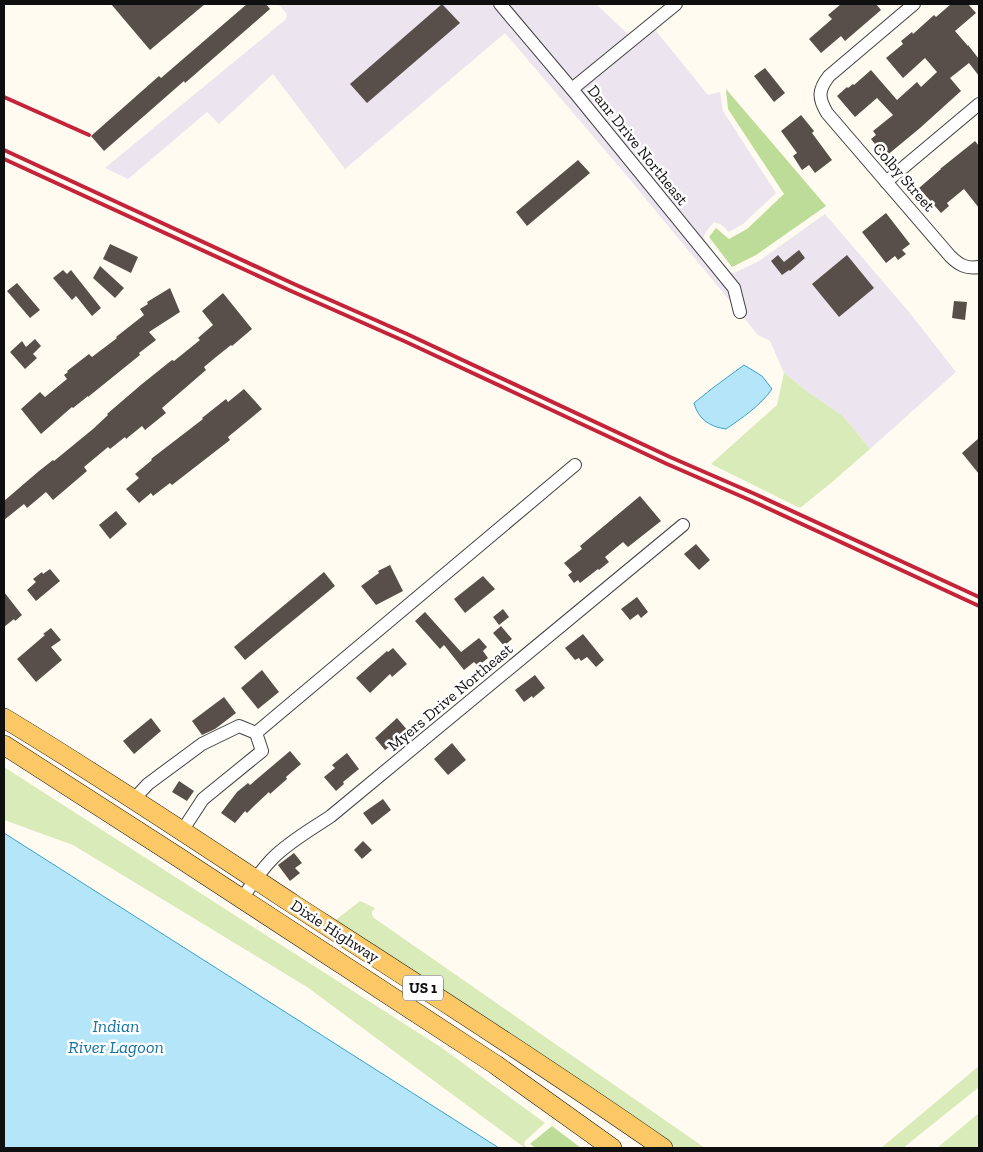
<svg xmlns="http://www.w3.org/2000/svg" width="983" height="1152" viewBox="0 0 983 1152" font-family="'Zilla Slab',serif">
  <rect width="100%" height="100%" fill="#fffbf1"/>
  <path fill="#ece4ee" d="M278 4H596L631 37 648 21 708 95 720 92 723 111 776 193 743 224 729 232 720 224 714 222 705 233 704 236 705 240 728 270 730 272 734 273 759 261 825 214 909 312 956 372 870 449 843 416 809 393 784 373 770 341 758 335 627 176 505 33 345 169 273 74 219 124 207 112 128 179 105 168 285 20 287 16 286 13Z"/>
  <g fill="#d8ebb9">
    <path d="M784 373 809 393 843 416 870 449 831 483 800 508 711 464 777 405Z"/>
    <path d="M4 767 442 1048 545 1123 525 1141 524 1145 527 1148H525L307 987 73 845 4 820Z"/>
    <path d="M360 901 375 908 372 912V915L374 918 705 1148H674L593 1092 333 922Z"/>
    <path d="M979 1066V1087L903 1148H881Z"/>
    <path d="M979 1113V1148H937Z"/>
  </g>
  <g fill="#bddc98">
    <path d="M726 89 826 206 756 255 732 267 709 237 716 228 729 239 747 229 784 194 728 109Z"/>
    <path d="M552 1126 581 1148H536L530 1144Z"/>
  </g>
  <g fill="#b5e5f8" stroke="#3aa3d1">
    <path d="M744 365 762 376 772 389C760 406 742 418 726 429 710 427 698 419 694 403L714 387Z"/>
    <path d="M4 833 499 1148H4Z"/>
  </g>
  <g fill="#584f4b">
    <path d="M111 4H205L150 50Z"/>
    <path d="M247 4H266L270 9 185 83 184 81 104 151 91 136 159 76 161 78Z"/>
    <path d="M442 4 460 23 367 103 350 84Z"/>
    <path d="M841 4H876L881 10 845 41 841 36 821 53 809 39 832 19 828 15Z"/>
    <path d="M951 4H968L976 13 955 31 968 46V45L979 59V76L969 63 950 78 961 91 920 128 885 157 871 139 876 135 873 131 893 115 877 98 855 117 837 96 847 87 848 88 853 84 854 85 871 70 897 100 917 82 921 87 937 72 925 58 903 78 886 58 903 44 901 41 912 32 913 34 934 15 936 17Z"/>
    <path d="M765 68 785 93 774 102 754 76Z"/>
    <path d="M801 115 814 131 812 133 832 160 815 173 809 165 802 170 793 156 797 153 781 131Z"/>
    <path d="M975 141 979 146V208L964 189 947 203 949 206 941 213 919 188 941 169H940Z"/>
    <path d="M578 160 590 173 527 226 516 212Z"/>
    <path d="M886 213 910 244 902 250 906 254 898 260 895 256 886 263 862 232Z"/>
    <path d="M110 244 138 257 131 273 103 259Z"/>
    <path d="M799 250 805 258 790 271 789 270 782 275 771 261 778 255 784 262Z"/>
    <path d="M847 255 874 288 839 317 812 284Z"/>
    <path d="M100 266 124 288 115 298 93 278Z"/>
    <path d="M63 270 67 274 71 270 101 308 92 316 76 296 72 300 53 278Z"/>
    <path d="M17 283 40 310 30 318 7 291Z"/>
    <path d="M170 288 180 312 149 332 156 340 139 353 140 355 88 397V396L73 408 72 407 41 434 21 409 40 392 45 397 67 379 64 375 68 372 67 371 89 354 92 357 117 338 116 337 144 315 140 309 148 304 147 302Z"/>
    <path d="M223 293 252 329 232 346 231 345 216 357 215 356 216 357 204 367 206 370 162 408 166 413 145 430 142 426 126 439 125 437 110 449 108 447 84 467 87 471 53 500 46 492 27 508 24 504 4 520V501L39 471 53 460 54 461 93 429 108 415 107 414 142 384 172 360 174 361 200 340 198 338 213 325 202 311Z"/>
    <path d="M954 301 967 302 965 320 952 318Z"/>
    <path d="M35 339 41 346 33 354 37 358 25 369 10 352 22 341 26 347Z"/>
    <path d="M244 389 262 409 228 437 230 440 172 485 170 483 153 496 151 493 139 503 126 489 139 478 135 474 152 460 151 459 203 419 202 418 226 399 228 402Z"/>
    <path d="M979 438V474L962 453Z"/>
    <path d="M640 496 661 521 628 547 623 542 605 557 609 562 599 570 598 569 580 583 578 580 574 583 568 575 572 572 564 563 582 549 580 546Z"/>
    <path d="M116 511 127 524 110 539 99 525Z"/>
    <path d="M696 544 710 560 699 570 684 554Z"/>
    <path d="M390 565 403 591 376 605 361 586 379 573 378 571Z"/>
    <path d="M50 569 60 581 36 601 27 590 36 582 33 579 42 572 43 574Z"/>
    <path d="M324 572 335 586 245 660 234 647Z"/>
    <path d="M483 576 495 589 465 613 454 599Z"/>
    <path d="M4 592 22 615 15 621 14 619 4 627V609L5 608 4 606Z"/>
    <path d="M637 597 648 612 641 618 638 614 630 620 621 609Z"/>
    <path d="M503 609 509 617 499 625 493 617Z"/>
    <path d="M425 612 461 652 479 638 487 647 483 651 488 658 478 666 474 662 464 670 444 645 440 649 415 621Z"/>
    <path d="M501 626 512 639 504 646 493 633Z"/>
    <path d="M51 628 61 640 51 647 62 660 36 682 17 659 45 635 43 634Z"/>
    <path d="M583 634 604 660 596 667 587 657 581 661 579 658 575 660 565 648Z"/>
    <path d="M393 648 407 664 392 677 390 674 370 693 356 678 387 651 388 652Z"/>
    <path d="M262 670 279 692 258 709 241 688Z"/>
    <path d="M535 675 545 688 533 698 532 696 524 702 515 690Z"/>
    <path d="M224 697 236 713 215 729 202 735 192 721Z"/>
    <path d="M151 718 161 731 134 754 123 741Z"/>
    <path d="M397 718 409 732 385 750 375 738Z"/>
    <path d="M452 743 466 760 448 775 434 759Z"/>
    <path d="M290 751 301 764 286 777 287 779 270 794 269 792 254 806 247 813 245 811 235 823 221 813 237 792 248 783 250 785Z"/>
    <path d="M347 753 359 769 343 782 344 784 336 791 324 777 335 768 332 765Z"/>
    <path d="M179 781 194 791 187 801 172 792Z"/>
    <path d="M383 799 391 810 372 825 363 813Z"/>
    <path d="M363 841 372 850 362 859 354 850Z"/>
    <path d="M294 853 302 863 295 868 300 873 290 881 278 865Z"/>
  </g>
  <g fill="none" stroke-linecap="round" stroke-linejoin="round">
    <defs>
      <g id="street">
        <path d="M500 4 576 94 734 288 740 312"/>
        <path d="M914 4 829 76C818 90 818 98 827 113L950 256C959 265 966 269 979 267"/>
        <path d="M572 89 676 4"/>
        <path d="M886 182 979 104"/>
        <path d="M133 800 148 784 202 744 239 726 256 733"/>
        <path d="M182 831 203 799 262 751 256 733 575 465"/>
        <path d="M242 899C251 885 261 870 273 858 290 841 312 829 331 816L683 525"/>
      </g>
      <g id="primary">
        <path d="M4 718C102 777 197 841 293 904 417 984 542 1064 663 1148"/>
        <path d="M4 745 178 857 496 1065 612 1148"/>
      </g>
    </defs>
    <use href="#street" stroke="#424242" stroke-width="14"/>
    <use href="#primary" stroke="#202020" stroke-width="20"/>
    <use href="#street" stroke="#fff" stroke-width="12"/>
    <use href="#primary" stroke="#fbc865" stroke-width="19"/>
    <g stroke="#c4233a" stroke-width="4">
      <path d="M4 97 89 135"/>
      <path d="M4 150 294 284 407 334 670 457 755 494 979 597"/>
      <path d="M4 159 291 291 404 341 667 464 752 501 979 606"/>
    </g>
  </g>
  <g text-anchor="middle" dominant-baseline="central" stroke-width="5" stroke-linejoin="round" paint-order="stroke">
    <rect fill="#fff" stroke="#575757" stroke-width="1" x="403" y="975.5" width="40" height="25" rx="4"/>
    <g font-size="15" font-weight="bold" fill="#0f0f0f">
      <text x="423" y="988">US 1</text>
    </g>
    <g font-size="16" fill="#0f0f0f" stroke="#fff">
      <text transform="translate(638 145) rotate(51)">Danr Drive Northeast</text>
      <text transform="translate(904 177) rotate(49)">Colby Street</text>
      <text transform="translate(450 697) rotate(-40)">Myers Drive Northeast</text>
      <text transform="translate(335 931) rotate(33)">Dixie Highway</text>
    </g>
    <g font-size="18" font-style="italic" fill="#1474a5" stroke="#fff">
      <text x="116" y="1026">Indian<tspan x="116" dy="21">River Lagoon</tspan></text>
    </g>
  </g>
  <rect width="983" height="1152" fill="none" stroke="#0f0f0f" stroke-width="10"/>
</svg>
